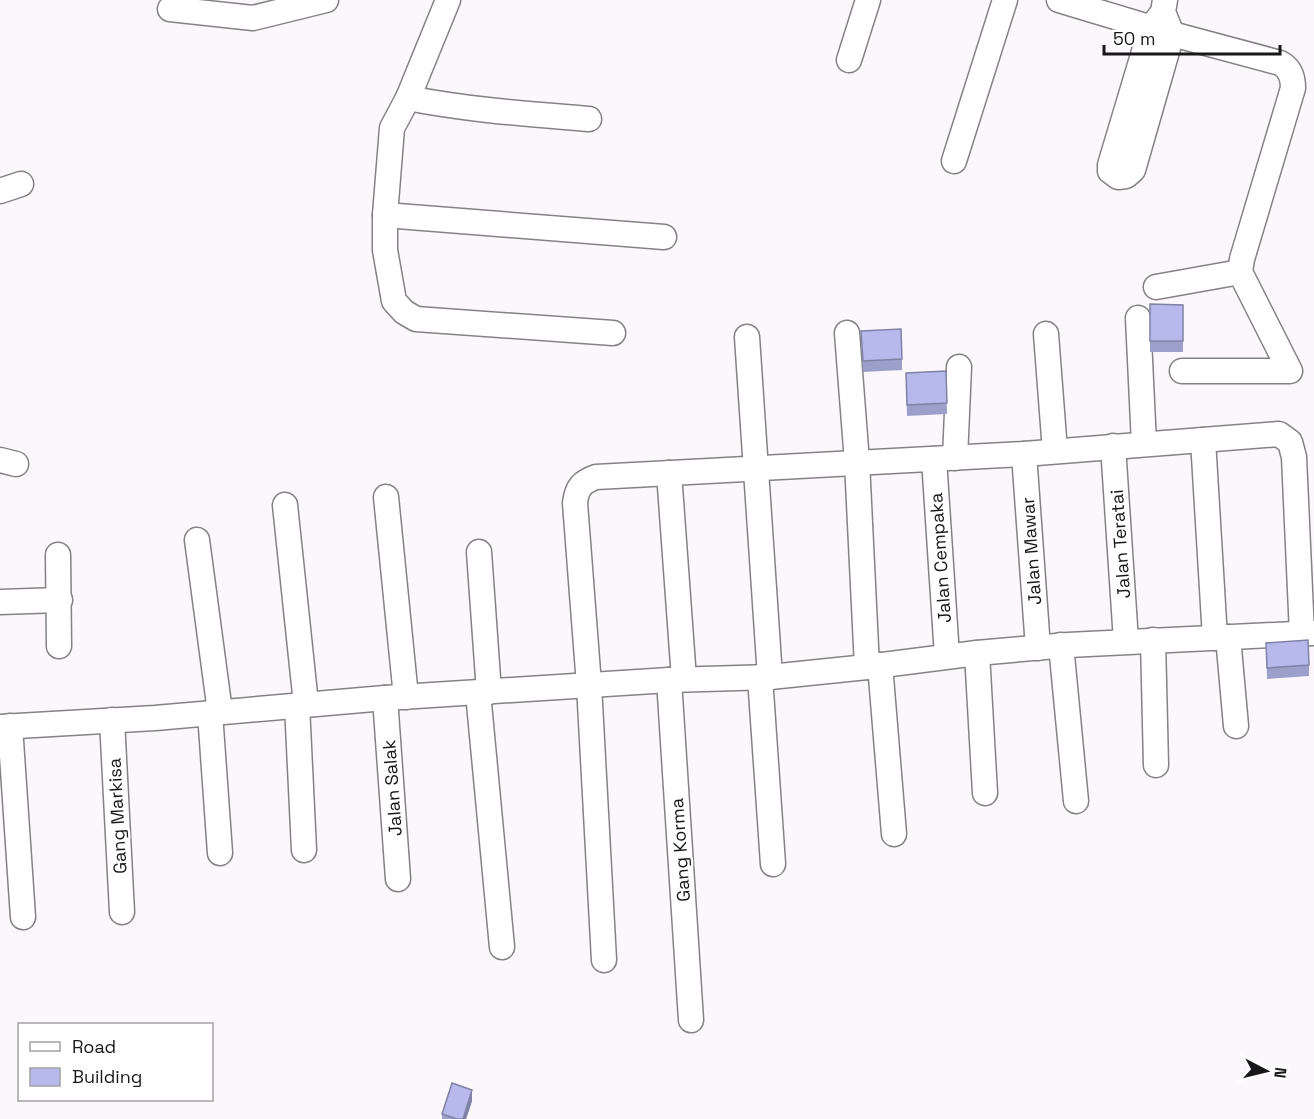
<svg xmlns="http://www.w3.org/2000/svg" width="1314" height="1119" viewBox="0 0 1314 1119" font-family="'Space Grotesk',sans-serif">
  <rect width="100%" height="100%" fill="#fbf7fc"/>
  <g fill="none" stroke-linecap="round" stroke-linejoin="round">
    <defs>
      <g id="minor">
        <path d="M448 0 408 98 392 128 385 215V250L394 301 404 312 416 319 613 333"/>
        <path d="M1059 0 1172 34 1280 63C1290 68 1293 77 1293 88L1242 259 1240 272 1290 371H1182"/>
        <path d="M170 9 253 18 326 0"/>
        <path d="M1163 12 1172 34 1133 170 1126 176 1118 177 1110 171V165L1151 28 1163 12 1165 0"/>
        <path d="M849 60 868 0"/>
        <path d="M408 98C468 110 529 114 589 119"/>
        <path d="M954 161 1005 0"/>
        <path d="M0 191 21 184"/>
        <path d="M385 215 664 237"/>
        <path d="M1156 287 1240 272"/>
        <path d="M1138 318 1144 444"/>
        <path d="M847 333 857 462 867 667"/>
        <path d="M1046 334 1055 451"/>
        <path d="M747 337 770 677"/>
        <path d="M1203 440 1215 638"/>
        <path d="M1113 446 1126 641"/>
        <path d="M1024 454 1038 648"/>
        <path d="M955 458 959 367"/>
        <path d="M934 459 947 656"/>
        <path d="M0 460 16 464"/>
        <path d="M669 473 684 679"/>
        <path d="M386 497 406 697"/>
        <path d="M285 505 306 704"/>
        <path d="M197 540 220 712"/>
        <path d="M479 552 489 692"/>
        <path d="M58 555 59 646"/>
        <path d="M0 602 60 600"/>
        <path d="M1228 637 1236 726"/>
        <path d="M1153 640 1156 765"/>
        <path d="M1061 645 1076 801"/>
        <path d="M977 653 985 793"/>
        <path d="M880 665 894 834"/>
        <path d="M760 677 773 864"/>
        <path d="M669 680 691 1020"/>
        <path d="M478 693 502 947"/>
        <path d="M385 698 398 879"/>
        <path d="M297 705 304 850"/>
        <path d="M210 713 220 853"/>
        <path d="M112 720 122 912"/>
        <path d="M10 726 23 917"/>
        <path d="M0 727 155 718 385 698 669 680 770 677 867 667 977 653 1068 645 1314 633"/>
        <path d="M604 960 589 685 575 503C577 487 582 482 596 477L1024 454 1279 434 1290 442 1294 457 1302 634"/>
      </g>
    </defs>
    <use href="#minor" stroke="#858286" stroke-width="27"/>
    <use href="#minor" stroke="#fff" stroke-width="24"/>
  </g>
  <g fill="#9d9fcb">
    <path d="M1150 304 1183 305V352H1150Z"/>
    <path d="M861 331 902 359V370L863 372Z"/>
    <path d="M946 371 947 414 907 416 906 384Z"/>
    <path d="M1266 643 1309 665V676L1267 679Z"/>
    <path d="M472 1101 466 1119H442V1114Z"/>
  </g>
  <path fill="#8082a5" d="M472 1090V1101L466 1119H463Z"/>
  <g fill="#b7b9ec" stroke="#8082a5" stroke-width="1.5">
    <path d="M1150 304 1183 305V341H1150Z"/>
    <path d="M901 329 902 359 863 361 861 331Z"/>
    <path d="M946 371 947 403 907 405 906 373Z"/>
    <path d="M1308 640 1309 665 1267 668 1266 643Z"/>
    <path d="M452 1083 472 1090 463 1119H457L442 1114Z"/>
  </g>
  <g text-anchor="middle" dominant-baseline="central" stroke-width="4.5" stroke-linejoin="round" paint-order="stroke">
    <g font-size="18" fill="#181719" stroke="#fff">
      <text transform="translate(1120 544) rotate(-94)">Jalan Teratai</text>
      <text transform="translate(1031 551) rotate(-94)">Jalan Mawar</text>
      <text transform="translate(940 558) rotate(-94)">Jalan Cempaka</text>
      <text transform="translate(392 788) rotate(-94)">Jalan Salak</text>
      <text transform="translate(117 816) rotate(-93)">Gang Markisa</text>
      <text transform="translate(680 850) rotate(-94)">Gang Korma</text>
    </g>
  </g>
  <rect x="18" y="1023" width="195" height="78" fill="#ffffff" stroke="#a3a2a3" stroke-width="1.5"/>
  <rect x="30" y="1042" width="30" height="9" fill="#ffffff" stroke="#a3a2a3" stroke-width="1.5"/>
  <text x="72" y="1053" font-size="18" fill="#181719">Road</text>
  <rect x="30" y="1068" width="30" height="18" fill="#b7b9ec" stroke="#a3a2a3" stroke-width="1.5"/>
  <text x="72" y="1083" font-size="18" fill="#181719">Building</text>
  <g transform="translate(1266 1071) rotate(97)" stroke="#ffffff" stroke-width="4.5" paint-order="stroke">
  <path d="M0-4.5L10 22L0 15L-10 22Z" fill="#181719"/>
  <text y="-9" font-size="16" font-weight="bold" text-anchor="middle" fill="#181719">N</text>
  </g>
  <path d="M1104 45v9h176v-9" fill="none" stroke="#181719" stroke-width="3"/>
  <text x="1113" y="45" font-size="18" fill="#181719" stroke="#ffffff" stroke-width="4.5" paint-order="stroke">50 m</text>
</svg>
